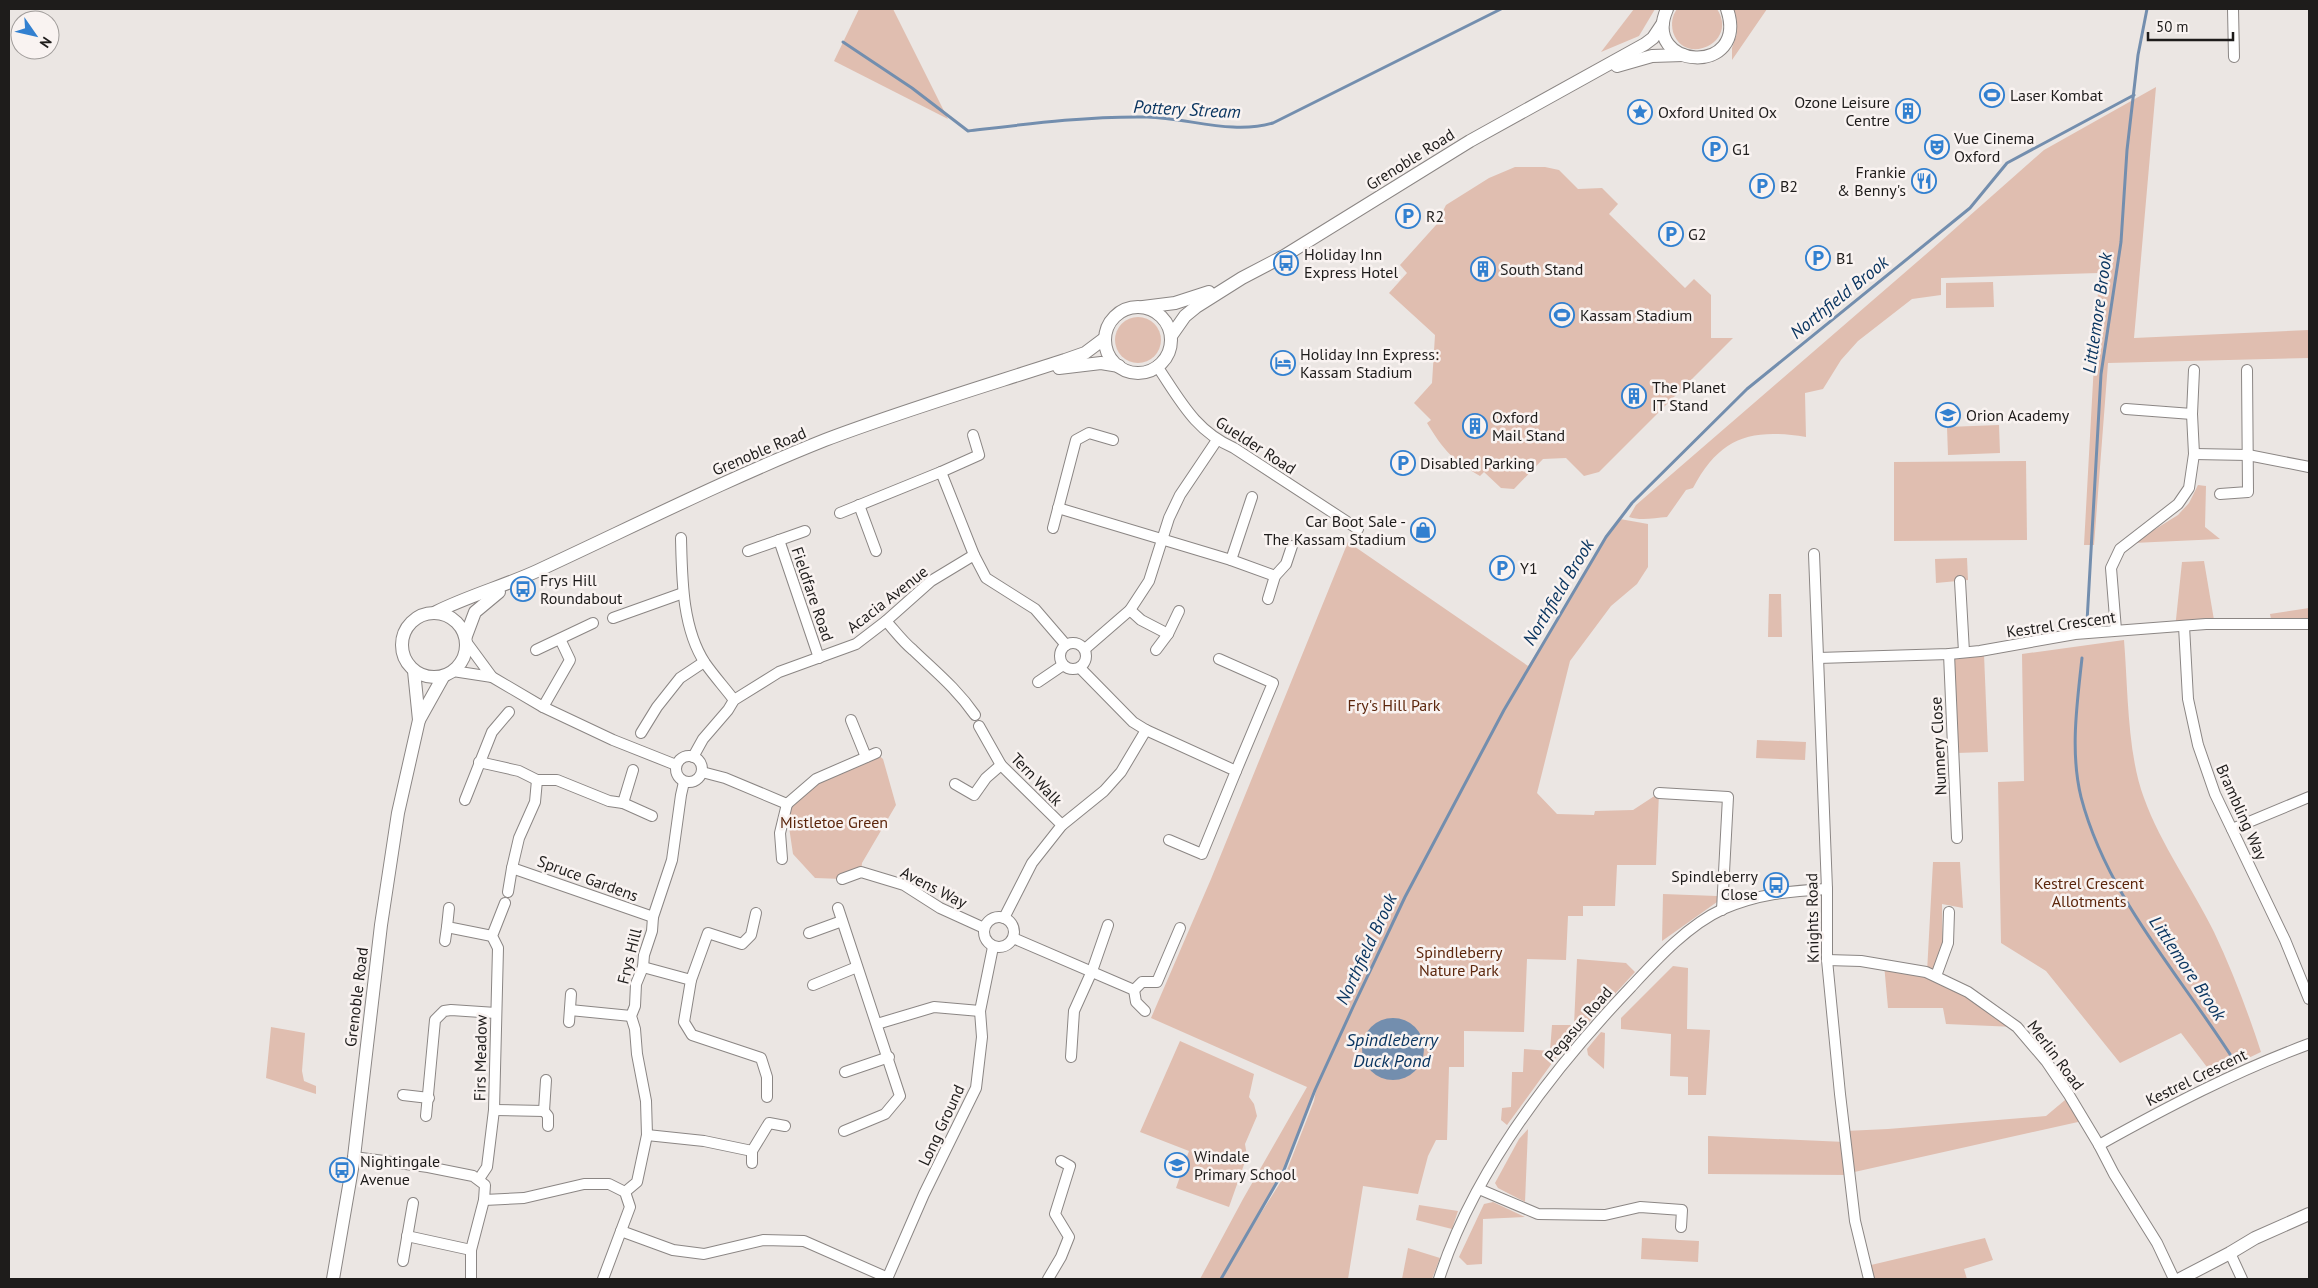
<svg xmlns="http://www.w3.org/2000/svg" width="2318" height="1288" viewBox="0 0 2318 1288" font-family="'PT Sans',sans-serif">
  <rect width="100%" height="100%" fill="#ebe6e3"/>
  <g fill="#e0beb0" fill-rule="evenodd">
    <path d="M859 9H893L948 119 834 61Z"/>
    <path d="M1634 9H1655L1639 36 1601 52Z"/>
    <path d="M1677 9H1717C1739 43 1684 67 1673 32 1671 23 1672 16 1677 9Z"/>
    <path d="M1733 9H1767L1732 60V48L1737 33Z"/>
    <path d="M2156 87 2134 338 2309 330V358L2108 363 2094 545H2084L2099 273 1941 278V295L1912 299 1858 341 1841 360 1823 389 1805 393 1806 437C1751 428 1720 437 1693 488L1686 490 1667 517C1654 518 1641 521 1629 517L1636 505 1932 249 2044 150Z"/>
    <path d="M1515 167H1545L1559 170 1578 189 1602 188 1618 204 1609 214 1685 288 1694 279 1711 295V338H1733L1599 472 1584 476 1566 458 1543 459 1514 489 1501 488 1484 472 1480 476C1452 459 1444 451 1427 423L1431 420 1414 403 1432 383 1435 335 1389 293 1407 273 1400 265 1436 225 1446 205 1489 178Z"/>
    <path d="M1993 282 1994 307 1946 308V283Z"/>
    <circle cx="1138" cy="340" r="23"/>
    <path d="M1999 425 2000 453 1948 455 1947 427Z"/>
    <path d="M2026 461 2027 540 1894 541V462Z"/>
    <path d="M2198 485 2206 486 2205 527 2220 539 2133 543 2178 515 2189 503Z"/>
    <path d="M1620 519 1648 524V567L1637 584 1611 606 1570 661 1537 793 1557 814 1594 815 1595 811 1633 810 1659 793 1656 865H1617L1615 906H1583V916H1568L1566 960 1527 959 1524 1032 1464 1031V1067H1449L1447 1140H1436L1428 1156 1418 1194 1363 1186 1348 1279H1200L1243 1199 1307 1087 1151 1018 1211 879 1348 542 1528 666C1560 618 1585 564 1620 519ZM1316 1090 1314 1101 1285 1175 1249 1232 1284 1170Z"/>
    <path d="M1967 558 1968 580 1936 583 1935 559Z"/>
    <path d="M2204 561 2215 626 2175 629 2182 562Z"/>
    <path d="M1769 594H1781L1782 637H1768Z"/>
    <path d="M2309 608V623L2272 624 2270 614Z"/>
    <path d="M2124 640C2128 688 2127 753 2144 798 2161 845 2192 887 2214 932 2232 970 2248 1012 2261 1052L2213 1075 2181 1033 2120 1063 2046 971 2001 943 1998 782 2024 781 2022 654Z"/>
    <path d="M1984 654 1988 752 1956 753 1951 656Z"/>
    <path d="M1757 740 1806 742 1805 760 1756 758Z"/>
    <path d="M876 753 883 759 896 805 862 863 861 872 842 879 815 878 793 854 789 827 780 833 787 804 798 794Z"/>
    <path d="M1933 862H1960L1963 908 1942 904 1943 979 1927 972Z"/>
    <path d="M1663 894 1717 896V902L1662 941Z"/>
    <path d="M1577 959 1626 963 1635 972 1555 1059 1507 1125 1501 1120 1502 1108 1511 1107 1512 1072H1523L1524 1049 1550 1051 1552 1025H1574Z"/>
    <path d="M1884 964 1945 981 2015 1027 1946 1024 1943 1008H1888Z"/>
    <path d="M1673 966 1688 968 1687 1029 1710 1030 1706 1095H1688V1077L1670 1076 1671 1034 1621 1029V1018Z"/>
    <path d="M271 1027 305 1033 302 1071 304 1081 316 1086V1094L266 1078Z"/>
    <path d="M1601 1032 1605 1033 1604 1069 1588 1055 1587 1049Z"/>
    <path d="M1180 1041 1254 1074 1249 1097 1254 1104 1257 1116 1245 1144 1247 1156 1229 1207 1176 1188 1189 1151 1140 1132Z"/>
    <path d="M2071 1095 2087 1120 1850 1173 1845 1131 1888 1129 2046 1116Z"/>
    <path d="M1528 1129 1525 1202 1498 1188 1495 1183 1519 1139Z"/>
    <path d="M1708 1136 1845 1142 1849 1175 1708 1174Z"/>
    <path d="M1493 1202 1525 1217 1483 1219 1482 1264 1467 1265 1459 1257 1484 1204Z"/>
    <path d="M1419 1205 1458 1211 1452 1229 1416 1220Z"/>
    <path d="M1642 1238 1699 1241 1698 1262 1641 1259Z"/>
    <path d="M1985 1238 1993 1260 1964 1269 1967 1279H1874L1871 1265Z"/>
    <path d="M1408 1248 1440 1258 1432 1279H1402Z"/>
  </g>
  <circle fill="#738eae" cx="1393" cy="1049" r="31"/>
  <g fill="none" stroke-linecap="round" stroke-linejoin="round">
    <g stroke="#738eae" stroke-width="3">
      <path d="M843 42 912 88 968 131C1027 124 1088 116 1147 117 1189 118 1232 135 1273 123L1501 9"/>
      <path d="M2087 622 2101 374 2121 242 2127 150 2138 55 2147 9"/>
      <path d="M2082 658C2077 704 2070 752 2081 797 2107 897 2181 976 2235 1062"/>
      <path d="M1221 1279 1284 1170 1315 1090 1353 1007 1405 897 1504 710 1606 537 1632 503 1747 389 1970 208 2007 163 2134 95"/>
    </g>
    <defs>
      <g id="minor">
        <path d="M2233 9 2234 57"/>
        <path d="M1157 366C1180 400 1195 431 1234 448L1358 529"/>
        <path d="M2126 409 2192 414"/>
        <path d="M2194 454 2248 455 2309 467"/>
        <path d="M941 472 979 455 973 435"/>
        <path d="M2220 494 2248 492 2247 370"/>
        <path d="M859 505 876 551"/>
        <path d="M1058 508 1231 560 1275 576"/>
        <path d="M840 513 941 472 974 555"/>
        <path d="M1053 528 1076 440 1089 433 1113 440"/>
        <path d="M681 538C682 578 682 628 705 663 714 676 725 688 734 700"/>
        <path d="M779 540 819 658"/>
        <path d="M748 551 805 531"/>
        <path d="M1814 554 1827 889V960L1840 1094 1855 1221 1869 1279"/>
        <path d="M1231 560 1252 497"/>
        <path d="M1960 581 1964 652"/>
        <path d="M1268 599 1275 576 1286 564 1292 546"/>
        <path d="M1130 610 1141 620 1168 634"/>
        <path d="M613 618 683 593"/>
        <path d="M886 621C895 631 903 642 913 650 936 672 957 689 975 715"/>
        <path d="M2184 626 2188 699 2198 745 2215 794 2285 940 2309 999"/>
        <path d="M2116 630 2111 568 2120 549 2178 504 2189 488 2194 454 2192 414 2194 370"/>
        <circle cx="1073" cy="656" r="13"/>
        <path d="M467 643 492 677 543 707 613 740 676 765"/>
        <path d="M1085 649 1130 610 1149 581 1169 518 1180 495 1217 440"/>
        <path d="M536 650 593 623"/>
        <path d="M1156 650 1168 634 1179 611"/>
        <path d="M1949 654 1957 838"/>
        <path d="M1818 658 1949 654 1980 651 2075 634 2206 624H2309"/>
        <path d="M1219 659 1273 683 1236 771"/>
        <path d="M453 671 492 677"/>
        <path d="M1038 682 1063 665"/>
        <path d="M543 707 570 660 560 639"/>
        <path d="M851 720 866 757"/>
        <path d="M979 726 1001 765 1062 825"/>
        <path d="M1146 730 1236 771 1202 854 1169 840"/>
        <path d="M641 733 657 707 680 678 704 662"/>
        <circle cx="689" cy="769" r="13"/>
        <path d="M693 757 703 739 728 710 734 700 779 672 856 644 886 621 931 581 974 555 986 578 1035 609 1066 645"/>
        <path d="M479 762 519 771 537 780H557L609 801 623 803 633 770"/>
        <path d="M702 772 725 778 787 804 816 779 876 753"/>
        <path d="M537 780 535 802 519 838 512 868 653 917"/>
        <path d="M955 784 974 795 986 778 1001 765"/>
        <path d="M1659 793 1728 797 1722 910"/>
        <path d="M465 800 492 732 509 712"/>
        <path d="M623 803 652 816"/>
        <path d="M2232 829 2309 797"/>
        <path d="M782 859 780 833 787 804"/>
        <path d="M842 879 861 872 904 885 940 908 984 928"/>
        <path d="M508 892 512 868"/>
        <path d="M449 908 447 927 492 936"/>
        <path d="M838 908 900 1096 885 1114 844 1131"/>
        <circle cx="999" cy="932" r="15"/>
        <path d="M1004 918 1032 863 1062 825 1104 791 1121 772 1146 730 1133 722 1080 668"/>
        <path d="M809 933 842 921"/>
        <path d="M1013 938 1134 990"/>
        <path d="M445 941 447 927"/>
        <path d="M1827 960 1861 961 1926 972 1968 992 2017 1027 2046 1061 2069 1095 2099 1145 2114 1174 2157 1243 2174 1279"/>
        <path d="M643 967 691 980 708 933 742 944 751 935 756 913"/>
        <path d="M1936 976 1948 943 1949 912"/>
        <path d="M691 980 684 1022 692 1035 761 1058 767 1077V1097"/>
        <path d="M813 985 857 967"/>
        <path d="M1134 990 1142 982H1157L1180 928"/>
        <path d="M1134 990 1136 1002 1145 1011"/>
        <path d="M570 1010 631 1016"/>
        <path d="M569 1022 571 994"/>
        <path d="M877 1024 934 1007 980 1011"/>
        <path d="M1071 1057 1074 1011 1092 971 1108 925"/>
        <path d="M845 1072 889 1057"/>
        <path d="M546 1080 544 1111 548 1116V1126"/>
        <path d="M403 1095 429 1098"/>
        <path d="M494 1110 544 1111"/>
        <path d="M426 1116 435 1020 444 1011 451 1010 496 1013"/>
        <path d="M647 1135 704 1141 752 1151 769 1123 785 1126"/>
        <path d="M2099 1145C2167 1107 2236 1071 2309 1044"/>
        <path d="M354 1157 428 1167 473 1176 485 1185 484 1200 524 1198 584 1184H609L625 1192 630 1207 603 1279"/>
        <path d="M752 1163V1151"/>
        <path d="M479 1179 487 1167 494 1110 498 948 492 936 505 903"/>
        <path d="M1479 1189 1538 1214 1605 1215 1640 1207 1682 1210 1681 1227"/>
        <path d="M625 1192 637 1182 647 1135 646 1101 637 1054 635 1029 631 1016 635 1006 636 984 643 967 644 955 652 931 653 917 672 860 681 795 684 782"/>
        <path d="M621 1231 673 1250 704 1254 763 1240 804 1241 888 1278"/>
        <path d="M407 1236 471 1250"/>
        <path d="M2230 1253 2242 1279"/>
        <path d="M403 1261 413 1203"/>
        <path d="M471 1279V1250L484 1200"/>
        <path d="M887 1279 924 1194 976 1088 982 1037 980 1011 993 947"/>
        <path d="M1048 1279 1061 1257 1069 1237 1055 1214 1070 1166 1061 1161"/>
        <path d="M1439 1279C1474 1170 1553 1069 1631 987 1657 959 1688 925 1723 909 1758 894 1789 891 1827 889"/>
      </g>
      <g id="tertiary">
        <path d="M1667 9C1640 70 1750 77 1727 9"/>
        <path d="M1617 66 1652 56 1683 55"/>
        <path d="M1143 307 1175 303 1209 292"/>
        <circle cx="1138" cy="340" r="33"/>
        <path d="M1171 336 1185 316 1196 307 1242 278 1284 256 1470 141 1645 44 1653 38 1663 23"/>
        <path d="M1059 368 1101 363 1119 366"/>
        <path d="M436 612C468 596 504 586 537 571 632 527 727 479 825 440 904 410 985 386 1065 360L1085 353 1105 338"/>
        <circle cx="434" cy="645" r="32"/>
        <path d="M466 636 475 612 499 592"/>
        <path d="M419 720 443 677"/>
        <path d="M333 1279 354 1157 381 925 398 813 419 720 414 671"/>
        <path d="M2180 1279 2230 1253 2255 1238 2309 1214"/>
      </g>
    </defs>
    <use href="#minor" stroke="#8b8684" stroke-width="12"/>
    <use href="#tertiary" stroke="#8b8684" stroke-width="14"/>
    <use href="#minor" stroke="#fff" stroke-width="10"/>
    <use href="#tertiary" stroke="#fff" stroke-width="12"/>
  </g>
  <defs>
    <symbol id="stadium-ring" viewBox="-11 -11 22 22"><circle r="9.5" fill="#f9f3f1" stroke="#3280d0" stroke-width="1.5"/><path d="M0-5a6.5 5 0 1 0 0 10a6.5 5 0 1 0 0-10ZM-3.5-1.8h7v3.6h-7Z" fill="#3280d0"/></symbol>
    <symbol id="building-ring" viewBox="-11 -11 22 22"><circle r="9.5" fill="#f9f3f1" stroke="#3280d0" stroke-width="1.5"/><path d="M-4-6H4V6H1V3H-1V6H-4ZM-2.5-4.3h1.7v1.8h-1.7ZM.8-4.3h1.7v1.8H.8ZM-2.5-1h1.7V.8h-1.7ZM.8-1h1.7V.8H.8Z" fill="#3280d0"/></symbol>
    <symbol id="sight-ring" viewBox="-11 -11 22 22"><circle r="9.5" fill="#f9f3f1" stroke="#3280d0" stroke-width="1.5"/><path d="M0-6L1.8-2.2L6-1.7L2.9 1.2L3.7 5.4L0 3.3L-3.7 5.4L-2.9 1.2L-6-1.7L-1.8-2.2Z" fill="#3280d0"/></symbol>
    <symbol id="theatre-ring" viewBox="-11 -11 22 22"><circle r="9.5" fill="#f9f3f1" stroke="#3280d0" stroke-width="1.5"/><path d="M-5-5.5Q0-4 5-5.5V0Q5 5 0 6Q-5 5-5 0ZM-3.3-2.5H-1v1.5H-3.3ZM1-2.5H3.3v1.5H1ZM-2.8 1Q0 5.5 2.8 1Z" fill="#3280d0"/></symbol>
    <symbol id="parking-ring" viewBox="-11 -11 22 22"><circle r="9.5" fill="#f9f3f1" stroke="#3280d0" stroke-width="1.5"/><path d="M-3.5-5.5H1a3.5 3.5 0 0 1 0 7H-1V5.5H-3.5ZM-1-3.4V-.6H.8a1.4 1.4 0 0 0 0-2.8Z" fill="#3280d0"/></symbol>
    <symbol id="restaurant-ring" viewBox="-11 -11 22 22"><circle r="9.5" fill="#f9f3f1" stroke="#3280d0" stroke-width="1.5"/><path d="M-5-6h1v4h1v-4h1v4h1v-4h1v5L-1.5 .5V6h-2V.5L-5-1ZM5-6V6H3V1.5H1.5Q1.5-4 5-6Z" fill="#3280d0"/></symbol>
    <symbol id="bus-ring" viewBox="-11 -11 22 22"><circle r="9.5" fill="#f9f3f1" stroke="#3280d0" stroke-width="1.5"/><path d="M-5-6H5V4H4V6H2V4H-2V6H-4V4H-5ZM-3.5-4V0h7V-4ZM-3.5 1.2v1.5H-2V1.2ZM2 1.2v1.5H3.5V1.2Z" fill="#3280d0"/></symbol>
    <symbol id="hotel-ring" viewBox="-11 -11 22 22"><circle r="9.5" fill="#f9f3f1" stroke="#3280d0" stroke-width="1.5"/><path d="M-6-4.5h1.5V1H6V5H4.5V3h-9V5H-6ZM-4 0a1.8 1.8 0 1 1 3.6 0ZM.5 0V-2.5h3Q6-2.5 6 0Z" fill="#3280d0"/></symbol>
    <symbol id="school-ring" viewBox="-11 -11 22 22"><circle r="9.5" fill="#f9f3f1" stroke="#3280d0" stroke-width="1.5"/><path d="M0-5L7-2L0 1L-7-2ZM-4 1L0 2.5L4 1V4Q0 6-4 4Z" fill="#3280d0"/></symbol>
    <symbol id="shop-ring" viewBox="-11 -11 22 22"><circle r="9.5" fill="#f9f3f1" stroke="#3280d0" stroke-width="1.5"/><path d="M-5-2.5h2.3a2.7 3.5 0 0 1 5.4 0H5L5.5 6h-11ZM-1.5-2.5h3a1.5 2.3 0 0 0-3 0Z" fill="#3280d0"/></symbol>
  </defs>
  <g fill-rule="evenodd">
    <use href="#stadium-ring" x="1978" y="81" width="28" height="28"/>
    <use href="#building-ring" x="1894" y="97" width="28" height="28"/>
    <use href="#sight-ring" x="1626" y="98" width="28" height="28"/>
    <use href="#theatre-ring" x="1923" y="133" width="28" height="28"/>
    <use href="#parking-ring" x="1701" y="135" width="28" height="28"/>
    <use href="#restaurant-ring" x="1910" y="167" width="28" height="28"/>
    <use href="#parking-ring" x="1748" y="172" width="28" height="28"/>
    <use href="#parking-ring" x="1394" y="202" width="28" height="28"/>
    <use href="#parking-ring" x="1657" y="220" width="28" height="28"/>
    <use href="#parking-ring" x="1804" y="244" width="28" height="28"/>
    <use href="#bus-ring" x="1272" y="249" width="28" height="28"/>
    <use href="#building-ring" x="1469" y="255" width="28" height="28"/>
    <use href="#stadium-ring" x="1548" y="301" width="28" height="28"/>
    <use href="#hotel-ring" x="1269" y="349" width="28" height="28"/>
    <use href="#building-ring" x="1620" y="382" width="28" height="28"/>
    <use href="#school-ring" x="1934" y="401" width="28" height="28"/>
    <use href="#building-ring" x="1461" y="412" width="28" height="28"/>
    <use href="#parking-ring" x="1389" y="449" width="28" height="28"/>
    <use href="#shop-ring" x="1409" y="516" width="28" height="28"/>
    <use href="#parking-ring" x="1488" y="554" width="28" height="28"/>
    <use href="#bus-ring" x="509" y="575" width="28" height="28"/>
    <use href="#bus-ring" x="1762" y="871" width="28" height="28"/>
    <use href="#school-ring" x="1163" y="1151" width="28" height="28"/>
    <use href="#bus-ring" x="328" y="1156" width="28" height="28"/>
  </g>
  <g text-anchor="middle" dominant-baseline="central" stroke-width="5" stroke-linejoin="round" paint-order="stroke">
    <g font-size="16" fill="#1e1c1b" stroke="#f9f3f1" text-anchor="start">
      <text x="2010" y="95">Laser Kombat</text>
      <text x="1890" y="102" text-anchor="end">Ozone Leisure<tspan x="1890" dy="18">Centre</tspan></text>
      <text x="1658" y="112">Oxford United Ox</text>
      <text x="1954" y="138">Vue Cinema<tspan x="1954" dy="18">Oxford</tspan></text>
      <text x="1732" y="149">G1</text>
      <text x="1906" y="172" text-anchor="end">Frankie<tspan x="1906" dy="18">&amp; Benny's</tspan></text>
      <text x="1780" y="186">B2</text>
      <text x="1426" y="216">R2</text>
      <text x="1688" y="234">G2</text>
      <text x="1304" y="254">Holiday Inn<tspan x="1304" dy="18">Express Hotel</tspan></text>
      <text x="1836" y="258">B1</text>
      <text x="1500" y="269">South Stand</text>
      <text x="1580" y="315">Kassam Stadium</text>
      <text x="1300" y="354">Holiday Inn Express:<tspan x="1300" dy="18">Kassam Stadium</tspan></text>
      <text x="1652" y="387">The Planet<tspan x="1652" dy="18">IT Stand</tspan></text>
      <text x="1966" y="415">Orion Academy</text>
      <text x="1492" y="417">Oxford<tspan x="1492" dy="18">Mail Stand</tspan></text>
      <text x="1420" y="463">Disabled Parking</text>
      <text x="1406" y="521" text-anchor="end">Car Boot Sale -<tspan x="1406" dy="18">The Kassam Stadium</tspan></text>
      <text x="1520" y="568">Y1</text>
      <text x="540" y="580">Frys Hill<tspan x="540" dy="18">Roundabout</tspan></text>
      <text x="1758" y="876" text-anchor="end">Spindleberry<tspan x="1758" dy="18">Close</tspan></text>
      <text x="1194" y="1156">Windale<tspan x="1194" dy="18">Primary School</tspan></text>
      <text x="360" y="1161">Nightingale<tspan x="360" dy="18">Avenue</tspan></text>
    </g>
    <g font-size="16" fill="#1e1c1b" stroke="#f9f3f1">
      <text transform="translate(1410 159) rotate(-32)">Grenoble Road</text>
      <text transform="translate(1256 445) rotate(33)">Guelder Road</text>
      <text transform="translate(759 451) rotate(-23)">Grenoble Road</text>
      <text transform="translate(813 594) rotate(71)">Fieldfare Road</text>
      <text transform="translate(887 599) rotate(-38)">Acacia Avenue</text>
      <text transform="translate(2061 624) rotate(-8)">Kestrel Crescent</text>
      <text transform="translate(1938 746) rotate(-93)">Nunnery Close</text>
      <text transform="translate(1037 779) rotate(46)">Tern Walk</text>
      <text transform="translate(2242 812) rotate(66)">Brambling Way</text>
      <text transform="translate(588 878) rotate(20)">Spruce Gardens</text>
      <text transform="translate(934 887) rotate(27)">Avens Way</text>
      <text transform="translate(1812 918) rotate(-91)">Knights Road</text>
      <text transform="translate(629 956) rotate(-76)">Frys Hill</text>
      <text transform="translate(356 997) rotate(-83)">Grenoble Road</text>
      <text transform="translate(1578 1024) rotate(-49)">Pegasus Road</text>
      <text transform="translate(2056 1055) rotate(53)">Merlin Road</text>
      <text transform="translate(480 1058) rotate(-89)">Firs Meadow</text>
      <text transform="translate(2196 1077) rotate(-26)">Kestrel Crescent</text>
      <text transform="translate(941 1125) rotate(-65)">Long Ground</text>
    </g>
    <g font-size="16" fill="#5c260c" stroke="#f9f3f1">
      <text x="1394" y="705">Fry's Hill Park</text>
      <text x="834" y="822">Mistletoe Green</text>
      <text x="2089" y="883">Kestrel Crescent<tspan x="2089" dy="18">Allotments</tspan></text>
      <text x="1459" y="952">Spindleberry<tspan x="1459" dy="18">Nature Park</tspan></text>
    </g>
    <g font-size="18" font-style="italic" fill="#0b3661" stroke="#f9f3f1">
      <text transform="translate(1187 109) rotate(3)">Pottery Stream</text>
      <text transform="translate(1839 297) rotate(-39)">Northfield Brook</text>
      <text transform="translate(2097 313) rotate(-82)">Littlemore Brook</text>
      <text transform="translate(1558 592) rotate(-59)">Northfield Brook</text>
      <text transform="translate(1366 949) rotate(-65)">Northfield Brook</text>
      <text transform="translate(2188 968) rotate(56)">Littlemore Brook</text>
      <text x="1392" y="1039">Spindleberry<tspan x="1392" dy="21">Duck Pond</tspan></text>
    </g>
  </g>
  <rect width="2318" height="1288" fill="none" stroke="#1e1c1b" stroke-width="20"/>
  <g transform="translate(35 35) rotate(124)"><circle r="24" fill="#f9f3f1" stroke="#a19d9b"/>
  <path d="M0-4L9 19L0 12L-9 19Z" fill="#3280d0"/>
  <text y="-8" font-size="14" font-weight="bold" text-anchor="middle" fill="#1e1c1b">N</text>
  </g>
  <path d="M2148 32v8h85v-8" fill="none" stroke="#1e1c1b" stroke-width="2.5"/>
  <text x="2156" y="32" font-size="15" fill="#1e1c1b" stroke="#f9f3f1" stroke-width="4" paint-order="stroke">50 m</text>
</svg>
